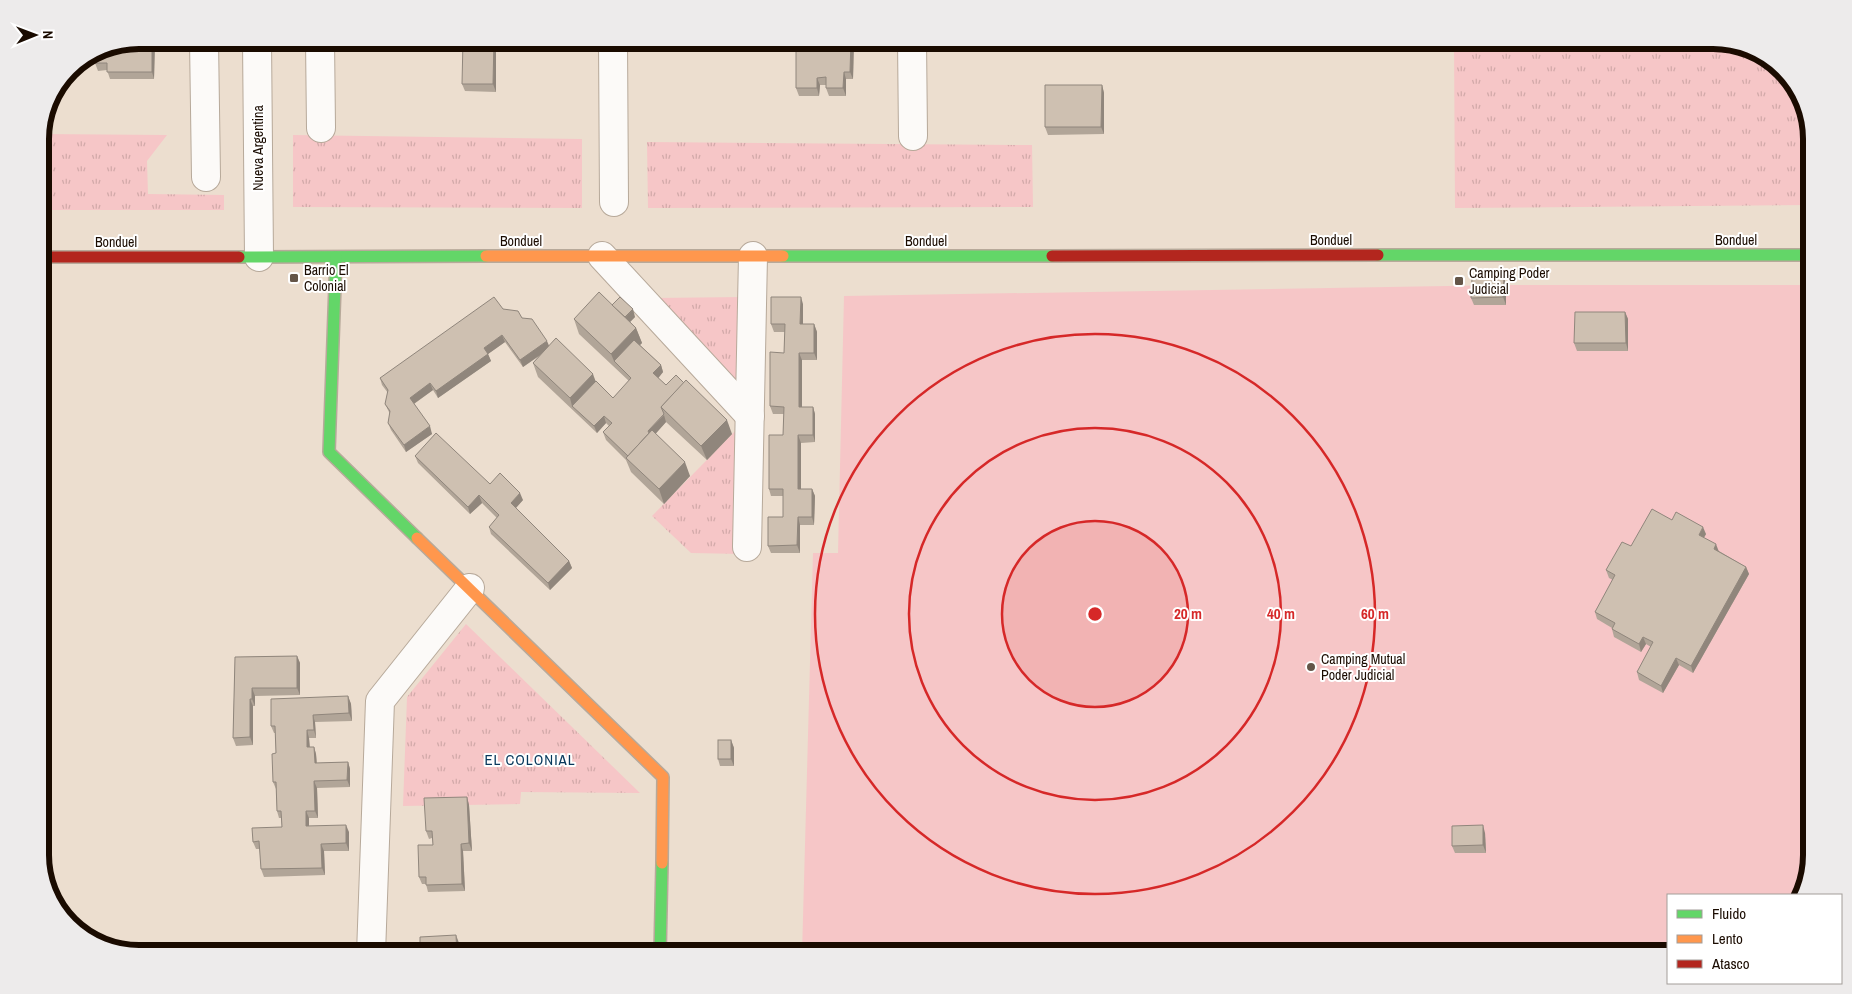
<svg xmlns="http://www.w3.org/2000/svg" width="1852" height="994" viewBox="0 0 1852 994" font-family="'Archivo Narrow',sans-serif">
  <defs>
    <pattern id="park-tufts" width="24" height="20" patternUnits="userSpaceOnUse" patternTransform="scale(1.25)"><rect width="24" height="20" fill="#f6c6c7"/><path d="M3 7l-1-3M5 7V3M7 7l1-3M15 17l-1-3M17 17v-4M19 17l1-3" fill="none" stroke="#d2a9a9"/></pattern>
  </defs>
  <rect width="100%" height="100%" fill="#ecdecf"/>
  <g fill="url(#park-tufts)">
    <path d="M1454 40H1714L1757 50 1796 84 1812 132V205L1455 208Z"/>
    <path d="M40 134 167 135 147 161 148 194 224 195V210H40Z"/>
    <path d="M293 135 582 139V208L293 207Z"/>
    <path d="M647 142 1032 145 1033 207 648 208Z"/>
    <path d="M743 297 742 393 653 298Z"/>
    <path d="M743 423 741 554 691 553 652 516Z"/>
    <path d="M466 624 640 793 521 792 520 804 403 806 407 697Z"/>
  </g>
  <path fill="#f6c6c7" d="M1506 285H1812V856L1803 895H1668V954H802L813 553H838L844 296Z"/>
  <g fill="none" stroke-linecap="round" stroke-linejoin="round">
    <defs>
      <g id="street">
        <path d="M204 40 206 177"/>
        <path d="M257 40 259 257"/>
        <path d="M320 40 321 128"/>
        <path d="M613 40 614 202"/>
        <path d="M912 40 913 136"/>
        <path d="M602 256 750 416"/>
        <path d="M747 547 753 256"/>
        <path d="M371 954 380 701 470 588"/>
      </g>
      <g id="fast">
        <path d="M1378 255H1812"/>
        <path d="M783 256H1052"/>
        <path d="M239 257 486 256"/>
        <path d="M336 257 329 452 417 538"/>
        <path d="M660 954 662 863"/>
      </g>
      <g id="slow">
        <path d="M486 256H783"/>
        <path d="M417 538 663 777 662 863"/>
      </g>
      <g id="jam">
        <path d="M1052 256 1378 255"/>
        <path d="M40 257H239"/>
      </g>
    </defs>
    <use href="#street" stroke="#b7a99a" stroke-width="30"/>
    <use href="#fast" stroke="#b7a99a" stroke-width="14"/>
    <use href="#slow" stroke="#b7a99a" stroke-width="14"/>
    <use href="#jam" stroke="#b7a99a" stroke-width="14"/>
    <use href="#street" stroke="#fcfaf8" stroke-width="28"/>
    <use href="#fast" stroke="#63d668" stroke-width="11"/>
    <use href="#slow" stroke="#ff974d" stroke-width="11"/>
    <use href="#jam" stroke="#b3261e" stroke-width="11"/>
  </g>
  <g fill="#b1a598">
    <path d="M361 40H411V44H363Z"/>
    <path d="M513 40H581V45H515Z"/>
    <path d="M819 40H854L853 79H846V96H829L826 88V85H820L819 96H799L796 88 819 42Z"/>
    <path d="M155 41 154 79H110L107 70 98 71 95 63V56H89V55L101 47Z"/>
    <path d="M496 45V92L465 91 462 84Z"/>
    <path d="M1102 85 1104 93V134L1048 135 1045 127Z"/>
    <path d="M1504 277 1506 285V305H1474L1471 298Z"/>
    <path d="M803 304V324H814L817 332V360H802V407H813L815 414V442L801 443V489H812L815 496 814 525H800V553H771L768 546 783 517V496H771L769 489 783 435 784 414H773L770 406 784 353 785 332H774L771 324Z"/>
    <path d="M612 305 635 317 630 322 636 328 642 343 640 345 661 365 663 372 658 378 666 385 732 434 707 460 666 422 655 434 690 476 664 504 631 472 626 460 606 440 603 432 609 426 606 423 597 433 538 377 533 363 539 356 523 367 505 342 488 354 491 361 438 398 433 390 414 404 432 434 406 452 391 430 388 423 390 414 385 404 388 393 382 385 380 378 503 309 522 318 549 346 596 381 613 398 629 381 579 334 574 319Z"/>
    <path d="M1625 312 1628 319V351H1577L1574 343Z"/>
    <path d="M415 456 490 484 523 500 516 508 569 561 572 568 550 590 491 534 489 527 497 518 482 503 470 514 418 463Z"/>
    <path d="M1672 520 1706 534 1704 538 1719 551 1746 567 1749 574 1693 673 1679 665 1663 693 1639 680 1637 672 1651 647 1646 644 1641 652 1614 637 1612 629V628L1597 619 1595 612 1613 580 1609 578 1606 570 1631 546Z"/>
    <path d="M297 656 300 663V695L255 696V706H253V745L236 746 233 738 235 657Z"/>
    <path d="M348 696 351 704 352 721 315 722 316 738H309L310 747H314L316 754 317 763 348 762 350 769V787L317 788 318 818H309V826L349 832V851H324L325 875 264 877 261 869 260 849H256L253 842 282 827 281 818H279L277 811 276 789 273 782 276 753 275 733H274L271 726Z"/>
    <path d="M731 740 734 748V766H720L718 759Z"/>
    <path d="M467 797 469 805 472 851H463L465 891 428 892 426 884H422L419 877 433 845 432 838 429 839 426 831Z"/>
    <path d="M1485 833 1486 853H1455L1452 846Z"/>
  </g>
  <g fill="#90867c">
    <path d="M152 40H154L155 41 154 79 152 72Z"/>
    <path d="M494 40H495L496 45V92L493 84Z"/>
    <path d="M851 40H854L853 79 850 72Z"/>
    <path d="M844 72 846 79V96L843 88Z"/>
    <path d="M817 78 820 85 819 96 817 88Z"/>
    <path d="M1102 85 1104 93V134L1101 127Z"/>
    <path d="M1504 277 1506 285V305L1503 297Z"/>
    <path d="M801 297 803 304V332L800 324Z"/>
    <path d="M633 309 635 317 625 327 623 320Z"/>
    <path d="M1625 312 1628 319V351L1626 343Z"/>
    <path d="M814 324 817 332V360L814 353Z"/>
    <path d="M636 328 642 343 619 366 614 361 611 354Z"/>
    <path d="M502 335 505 342 488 354 491 361 438 398 436 391 484 348Z"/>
    <path d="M547 341 550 348 523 367 520 360Z"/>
    <path d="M799 353 802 360V414L799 407Z"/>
    <path d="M661 365 663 372 656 381 653 373Z"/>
    <path d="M593 374 598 388 572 406 570 398Z"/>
    <path d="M430 383 433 390 412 405 410 398Z"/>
    <path d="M813 407 815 414V442L813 435Z"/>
    <path d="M664 415 666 422 651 439 648 431Z"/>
    <path d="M604 416 606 423 597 433 594 426Z"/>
    <path d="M727 420 732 434 707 460 701 446Z"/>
    <path d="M430 426 432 434 406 452 404 445Z"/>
    <path d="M798 435 801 443V496L798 489Z"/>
    <path d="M685 462 690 476 664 504 659 489Z"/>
    <path d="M812 489 815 496 814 525 812 517Z"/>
    <path d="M520 493 523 500 513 511 511 503Z"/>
    <path d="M479 495 482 503 470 514 468 507Z"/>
    <path d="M798 517 800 525V553L797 545Z"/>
    <path d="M1703 527 1706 534 1701 542 1699 535Z"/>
    <path d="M1716 544 1719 552 1714 549Z"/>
    <path d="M569 561 572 568 550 590 548 583Z"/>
    <path d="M1746 567 1749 574 1693 673 1691 666Z"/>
    <path d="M1643 637 1646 644 1641 652 1639 644Z"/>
    <path d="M297 656 300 663V695L297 688Z"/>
    <path d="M1676 658 1679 665 1663 693 1661 686Z"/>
    <path d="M252 688 255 696V706L252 699Z"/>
    <path d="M348 696 351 704 352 721 349 713Z"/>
    <path d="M250 699 253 706V745L250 737Z"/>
    <path d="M313 715 315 722 316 738 314 730Z"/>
    <path d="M307 730 309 738 310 755 307 747Z"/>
    <path d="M731 740 734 748V766L731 759Z"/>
    <path d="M314 747 316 754 317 771 315 763Z"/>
    <path d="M348 762 350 769V787L347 780Z"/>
    <path d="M314 781 317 788 318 818 315 811Z"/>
    <path d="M467 797 469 805 472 851 469 843Z"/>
    <path d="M306 811 309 818V834L306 826Z"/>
    <path d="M346 825 349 832V851L346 843Z"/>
    <path d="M1483 825 1485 833 1486 853 1483 845Z"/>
    <path d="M321 844 324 851 325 875 322 868Z"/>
    <path d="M461 844 463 851 465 891 462 884Z"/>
    <path d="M456 935 459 943V954H457Z"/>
  </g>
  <g fill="#cec0b1" stroke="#90867c">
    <path d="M138 40H152V72H107V63H95V51L101 47Z"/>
    <path d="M463 40H494L493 84H462Z"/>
    <path d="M819 40H851L850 72H844L843 88H826V77L817 78V88H796V42H819Z"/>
    <path d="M1045 85H1102L1101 127H1045Z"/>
    <path d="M1504 277 1503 297 1471 298 1472 278Z"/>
    <path d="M599 292 636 328 611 354 574 319Z"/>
    <path d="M494 297 503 309 518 311 522 318 532 319 547 341 520 360 502 335 484 348 488 354 436 391 430 383 410 398 430 426 404 445 388 423 390 411 385 404 388 390 380 378Z"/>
    <path d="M620 297 633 309 625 317 612 305Z"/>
    <path d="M771 297H801L800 324H814V353H799V407H813V435H798V489H812V517H798L797 545 768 546V517H783V489H769V435H783L784 407 770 406V352L784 353 785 324H771Z"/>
    <path d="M1575 312H1625L1626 343H1574Z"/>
    <path d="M556 338 593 374 570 398 533 363Z"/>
    <path d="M634 340 661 365 653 373 666 385 676 375 684 383 661 407 664 414 648 431 649 433 628 456 603 432 612 423 604 416 594 426 572 406 596 381 613 398 631 378 614 361Z"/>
    <path d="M686 380 727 420 701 446 661 407Z"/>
    <path d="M652 430 685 462 659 489 626 458Z"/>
    <path d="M436 433 490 484 500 473 520 493 511 503 569 561 548 583 489 527 499 515 479 495 468 507 415 456Z"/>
    <path d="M1652 509 1672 520 1676 512 1703 527 1699 535 1716 544 1714 549 1746 567 1691 666 1676 658 1661 686 1637 672 1653 642 1643 637 1639 644 1612 629 1615 623 1595 612 1615 575 1606 570 1622 542 1631 546Z"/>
    <path d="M297 656V688H252V699H250V737L233 738 235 657Z"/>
    <path d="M348 696 349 713 313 715 314 730H307V747H314L315 763 348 762 347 780 314 781 315 811H306V826L346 825V843L321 844 322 868 261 869 259 841 253 842 252 828 282 827 281 811H277L276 782H273L272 754 276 753 275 726H271V699Z"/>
    <rect x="718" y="740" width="13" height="19"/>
    <path d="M467 797 469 843 461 844 462 884 426 885V877H419L418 845H433L432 831H426L424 798Z"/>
    <path d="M1483 825V845L1452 846V826Z"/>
    <path d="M456 935 457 954H420V937Z"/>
  </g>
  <circle cx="1095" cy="614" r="93" fill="#d62828" fill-opacity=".12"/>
  <g fill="none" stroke="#d62828" stroke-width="2.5">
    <circle cx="1095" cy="614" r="93"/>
    <circle cx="1095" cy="614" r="186"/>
    <circle cx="1095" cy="614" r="280"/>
  </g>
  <g fill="#645548" stroke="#fff" stroke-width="2">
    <rect x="289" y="273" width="10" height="10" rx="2.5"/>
    <rect x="1454" y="276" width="10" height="10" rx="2.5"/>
    <circle cx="1311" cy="667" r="5"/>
  </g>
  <g text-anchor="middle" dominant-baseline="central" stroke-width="4" stroke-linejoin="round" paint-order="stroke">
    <g font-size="14" fill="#1a0b00" stroke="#fff">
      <text transform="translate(258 148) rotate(-90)">Nueva Argentina</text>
      <text x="1331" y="240">Bonduel</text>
      <text x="1736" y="240">Bonduel</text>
      <text x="521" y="241">Bonduel</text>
      <text x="926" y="241">Bonduel</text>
      <text x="116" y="242">Bonduel</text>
    </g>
    <g font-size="14" fill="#1a0b00" stroke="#fff" text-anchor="start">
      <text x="304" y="270">Barrio El<tspan x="304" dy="16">Colonial</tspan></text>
      <text x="1469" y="273">Camping Poder<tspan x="1469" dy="16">Judicial</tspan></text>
      <text x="1321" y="659">Camping Mutual<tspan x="1321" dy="16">Poder Judicial</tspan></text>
    </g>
    <g font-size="15" letter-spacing="1" fill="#08385c" stroke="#fff">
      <text x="530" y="759">EL COLONIAL</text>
    </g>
  </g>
  <path d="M0 0H1852V994H0ZM139 49H1713A90 90 0 0 1 1803 139V855A90 90 0 0 1 1713 945H139A90 90 0 0 1 49 855V139A90 90 0 0 1 139 49Z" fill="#edebeb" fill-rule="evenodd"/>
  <path fill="none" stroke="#1a0b00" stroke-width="6" d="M139 49H1713A90 90 0 0 1 1803 139V855A90 90 0 0 1 1713 945H139A90 90 0 0 1 49 855V139A90 90 0 0 1 139 49Z"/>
  <circle cx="1095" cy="614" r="8" fill="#d62828" stroke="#fff" stroke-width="2.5"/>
  <g font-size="15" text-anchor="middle" font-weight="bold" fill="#d62828" stroke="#fff" stroke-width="4" stroke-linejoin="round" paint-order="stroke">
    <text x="1188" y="619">20 m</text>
    <text x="1281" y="619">40 m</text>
    <text x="1375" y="619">60 m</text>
  </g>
  <rect x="1667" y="894" width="175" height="90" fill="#ffffff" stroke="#a39d99"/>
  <rect x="1677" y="910" width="25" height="8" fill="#63d668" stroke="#a39d99"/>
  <text x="1712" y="919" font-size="15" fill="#1a0b00">Fluido</text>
  <rect x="1677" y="935" width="25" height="8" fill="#ff974d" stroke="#a39d99"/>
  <text x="1712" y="944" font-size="15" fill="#1a0b00">Lento</text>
  <rect x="1677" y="960" width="25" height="8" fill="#b3261e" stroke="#a39d99"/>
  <text x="1712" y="969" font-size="15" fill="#1a0b00">Atasco</text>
  <g transform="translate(35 35) rotate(89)" stroke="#ffffff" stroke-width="4" paint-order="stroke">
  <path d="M0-4L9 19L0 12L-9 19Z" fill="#1a0b00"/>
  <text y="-8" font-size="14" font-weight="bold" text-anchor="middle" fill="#1a0b00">N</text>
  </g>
</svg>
